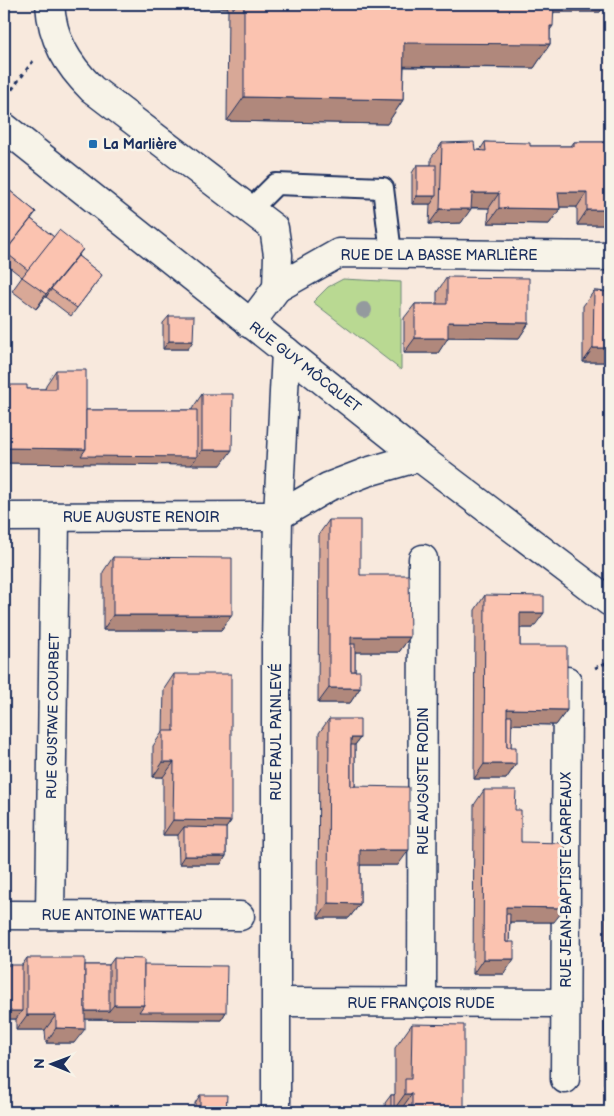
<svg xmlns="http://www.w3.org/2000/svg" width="614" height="1116" viewBox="0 0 614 1116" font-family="'Balsamiq Sans',sans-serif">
  <rect width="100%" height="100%" fill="#f8e9dd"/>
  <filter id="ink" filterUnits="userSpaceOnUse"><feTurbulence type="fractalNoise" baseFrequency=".02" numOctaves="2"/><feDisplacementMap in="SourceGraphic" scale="10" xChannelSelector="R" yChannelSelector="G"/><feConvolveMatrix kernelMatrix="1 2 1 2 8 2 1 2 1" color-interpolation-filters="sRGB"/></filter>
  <g filter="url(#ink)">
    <path fill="#b9d992" stroke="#6a8478" d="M343 279 401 282V370L313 302 328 287Z"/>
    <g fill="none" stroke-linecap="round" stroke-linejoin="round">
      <defs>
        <path id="service" d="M250 210 276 184 383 188 391 253"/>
        <g id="minor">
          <path d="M50 4C52 39 67 64 92 89L274 228 278 255 277 288"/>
          <path d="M250 324 277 288 339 253 610 256"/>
          <path d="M278 516 328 487 367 472 419 457"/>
          <path d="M4 517 278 516"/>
          <path d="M4 915 240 916"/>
          <path d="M50 915 55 517"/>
          <path d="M277 1002 565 1003"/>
          <path d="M422 1003 423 559"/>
          <path d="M565 1079 567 681"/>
          <path d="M276 1112V647L278 516 286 351"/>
        </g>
        <path id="tertiary" d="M4 127 419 457 610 602"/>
      </defs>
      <use href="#service" stroke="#1b2f5e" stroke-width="24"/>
      <use href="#minor" stroke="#1b2f5e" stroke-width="31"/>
      <use href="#tertiary" stroke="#1b2f5e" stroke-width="31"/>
      <g stroke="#1b2f5e" stroke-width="3" stroke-dasharray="4 4" stroke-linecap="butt">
        <path d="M7 96 33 61"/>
        <path d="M595 668 610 661"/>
      </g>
      <use href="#service" stroke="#f7f3e8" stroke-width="20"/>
      <use href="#minor" stroke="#f7f3e8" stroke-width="28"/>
      <use href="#tertiary" stroke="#f7f3e8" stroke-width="28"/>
    </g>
    <circle fill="#949a9e" cx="364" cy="310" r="8"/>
    <g fill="#d8a897" stroke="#1b2f5e">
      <path d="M165 4H606L600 12H554L550 30V44L534 68 404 67 403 100 387 124 227 121 228 8 165 7Z"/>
      <path d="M485 142 530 146H571L574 142H610V222L608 225H577V207H559L560 209 549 224 488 223 489 208H471L461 223 429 224 430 204H412V173L417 165H431V158L442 143 475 150H480Z"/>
      <path d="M4 186 36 212 31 219 54 237 83 249 78 256 102 275 71 316 46 297 48 294 36 309 12 291 22 277 4 263Z"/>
      <path d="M447 277 529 323 519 338 448 337 438 353H404V318L415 304H437V292Z"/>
      <path d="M594 291 610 292V362H583V306Z"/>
      <path d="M169 316 188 349H163V323Z"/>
      <path d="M56 370 86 410H192V409L202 394 221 465 4 463V385L27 389H45L46 385Z"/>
      <path d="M329 520 360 575 410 637 399 652H355V671L360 688 350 703H318L319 534Z"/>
      <path d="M113 557 232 615 221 630H103V572Z"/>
      <path d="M485 595 533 628H520V646L567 710 556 725 511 724V747L516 764 506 779H474L475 610Z"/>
      <path d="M174 674 231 821 226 828V856L221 864H179L178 835H163V777H153V746L163 731 164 689Z"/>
      <path d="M610 714V888H605L607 720Z"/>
      <path d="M329 719 360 738 355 745V786L398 865H360V904L349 918H318L319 733Z"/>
      <path d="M484 790 515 810 521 842 554 922H510L509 942 504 974H473L474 805Z"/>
      <path d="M610 906V1085H604L605 914Z"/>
      <path d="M27 958 85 965H109L114 958 144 965 226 1012 221 1020 85 1019 74 1043H46L45 1030H16V1019H4L22 965Z"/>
      <path d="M412 1024 464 1112H386L385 1103 391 1095H394L395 1094V1048Z"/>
      <path d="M200 1095 226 1112H195V1103Z"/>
    </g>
    <g fill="#b0887b" stroke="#1b2f5e">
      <path d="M167 4H230L227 8 165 7Z"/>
      <path d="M539 4H606L600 12H534Z"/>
      <path d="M550 26H553L540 44H550L534 68 388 66 404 43Z"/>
      <path d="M244 97 403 100 387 124 227 121Z"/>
      <path d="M558 192H587L577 207H548Z"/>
      <path d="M472 193H499L489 208 462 207Z"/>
      <path d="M417 196H436L431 204H412Z"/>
      <path d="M499 208 560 209 549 224 488 223Z"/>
      <path d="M440 209H471L461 223 429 224Z"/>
      <path d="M587 210H610V222L608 225H577Z"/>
      <path d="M83 249 72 264 36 309 46 294Z"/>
      <path d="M448 322 529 323 519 338 438 337Z"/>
      <path d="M415 338H448L438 353H404Z"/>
      <path d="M169 341H193L188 349H163Z"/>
      <path d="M593 348H610V362H583Z"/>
      <path d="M4 448 86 449 197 457 191 465 4 463Z"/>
      <path d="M202 450H232L221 465H191Z"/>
      <path d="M520 613H544L533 628H509Z"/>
      <path d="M113 615H232L221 630H103Z"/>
      <path d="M351 637H410L399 652H346Z"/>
      <path d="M329 688H360L350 703H318Z"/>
      <path d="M507 709 567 710 556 725 502 724Z"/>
      <path d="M351 738H360L349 753Z"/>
      <path d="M163 762H174L163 777H153Z"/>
      <path d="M484 764H516L506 779H474Z"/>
      <path d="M173 820 231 821 221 835 184 827 178 835H163Z"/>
      <path d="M360 850H409L398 865H350Z"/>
      <path d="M184 856H226L221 864H179Z"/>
      <path d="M610 881V888H605Z"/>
      <path d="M328 903 360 904 349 918H318Z"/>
      <path d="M506 907 565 908 554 922H502Z"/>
      <path d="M483 959H514L504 974H473Z"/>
      <path d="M114 1005H144L226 1012 221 1020 75 1019 80 1011H109Z"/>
      <path d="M4 1011H22L16 1019H4Z"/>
      <path d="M27 1015H56L45 1030H16Z"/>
      <path d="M56 1028 85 1029 74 1043H46Z"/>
      <path d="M610 1076V1085H604Z"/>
      <path d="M405 1094H412L399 1112H392Z"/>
    </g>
    <g fill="#fbc3b0" stroke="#1b2f5e">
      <path d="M233 4H237L233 9Z"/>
      <path d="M244 4H554L553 26H550V44L404 43 403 100 244 97Z"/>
      <path d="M474 142 475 150 486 151 485 142 530 143V146H574V142H610V210H587V192H558L560 209 499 208V193H472L471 209H440L442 143Z"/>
      <rect x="417" y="165" width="19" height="31"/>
      <path d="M4 186 36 212 4 253Z"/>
      <path d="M31 219 54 237 28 270 5 252Z"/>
      <path d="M59 230 83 249 46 294 22 277Z"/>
      <path d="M78 256 102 275 77 308 51 289Z"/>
      <path d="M447 277 529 278V323L448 322V338H415V304H447Z"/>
      <path d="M594 291 610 292V348H593Z"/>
      <path d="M169 316H194L193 341H169Z"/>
      <path d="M56 370H86V449L4 448V385H27V389H56Z"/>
      <path d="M202 394H233L232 450H202Z"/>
      <path d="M86 410H197V457L81 456 86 449Z"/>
      <path d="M329 520H360V575H409L410 637H351V671H360V688H329Z"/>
      <path d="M113 557 232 558V615H113Z"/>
      <path d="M4 564H5L4 732Z"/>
      <path d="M485 595 544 596V613H520V646H567V710L507 709V747H516V764H484Z"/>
      <rect x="351" y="644" width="4" height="27"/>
      <path d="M174 674H231V821L173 820 174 762H163V731H174Z"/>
      <path d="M507 716H512L511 747H507Z"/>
      <path d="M329 719H360V738H351V786L409 787V850H360V904L328 903Z"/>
      <rect x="351" y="745" width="4" height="41"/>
      <path d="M484 790H516L515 810H521V842L565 843V908L506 907V942H514V959H483Z"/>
      <path d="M184 827 226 828V856H184Z"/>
      <path d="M506 914H510L509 942H506Z"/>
      <path d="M27 958H85V1029L56 1028V1015H27Z"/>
      <path d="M114 958 144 959V1005H114Z"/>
      <rect x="4" y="965" width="18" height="46"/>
      <rect x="85" y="965" width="24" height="46"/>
      <path d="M144 965 227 966 226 1012H139L144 1005Z"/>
      <path d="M412 1024 464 1025V1112H412V1094H405V1079H411Z"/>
      <path d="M200 1095H227L226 1112H200Z"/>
      <rect x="391" y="1095" width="3" height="17"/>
    </g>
  </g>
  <rect fill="#1f6fb2" stroke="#f7f3e8" stroke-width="2" x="88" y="139" width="10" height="10" rx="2.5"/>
  <g text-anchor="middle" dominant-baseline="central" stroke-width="5" stroke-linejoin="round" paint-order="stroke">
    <g font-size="14" font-weight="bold" fill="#1b2f5e" stroke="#f7f3e8" text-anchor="start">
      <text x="103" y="144">La Marlière</text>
    </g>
    <g font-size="14" fill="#1b2f5e" stroke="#f7f3e8">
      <text x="439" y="255">RUE DE LA BASSE MARLIÈRE</text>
      <text transform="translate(305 367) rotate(38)">RUE GUY MÔCQUET</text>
      <text x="141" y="517">RUE AUGUSTE RENOIR</text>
      <text transform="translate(53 716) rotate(-89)">RUE GUSTAVE COURBET</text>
      <text transform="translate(276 732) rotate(-90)">RUE PAUL PAINLEVÉ</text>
      <text transform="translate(423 781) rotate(-90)">RUE AUGUSTE RODIN</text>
      <text transform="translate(566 880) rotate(-90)">RUE JEAN-BAPTISTE CARPEAUX</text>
      <text x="122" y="915">RUE ANTOINE WATTEAU</text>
      <text x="421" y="1003">RUE FRANÇOIS RUDE</text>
    </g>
  </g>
  <rect width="614" height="1116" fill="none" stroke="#f7f3e8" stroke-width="20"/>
  <rect x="10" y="10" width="594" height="1096" fill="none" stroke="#1b2f5e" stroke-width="2" filter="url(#ink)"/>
  <g transform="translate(52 1064) rotate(271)" stroke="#f7f3e8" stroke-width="4" paint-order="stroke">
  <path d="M0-4L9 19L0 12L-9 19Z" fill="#1b2f5e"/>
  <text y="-8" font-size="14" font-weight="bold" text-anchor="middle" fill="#1b2f5e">N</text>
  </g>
</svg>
